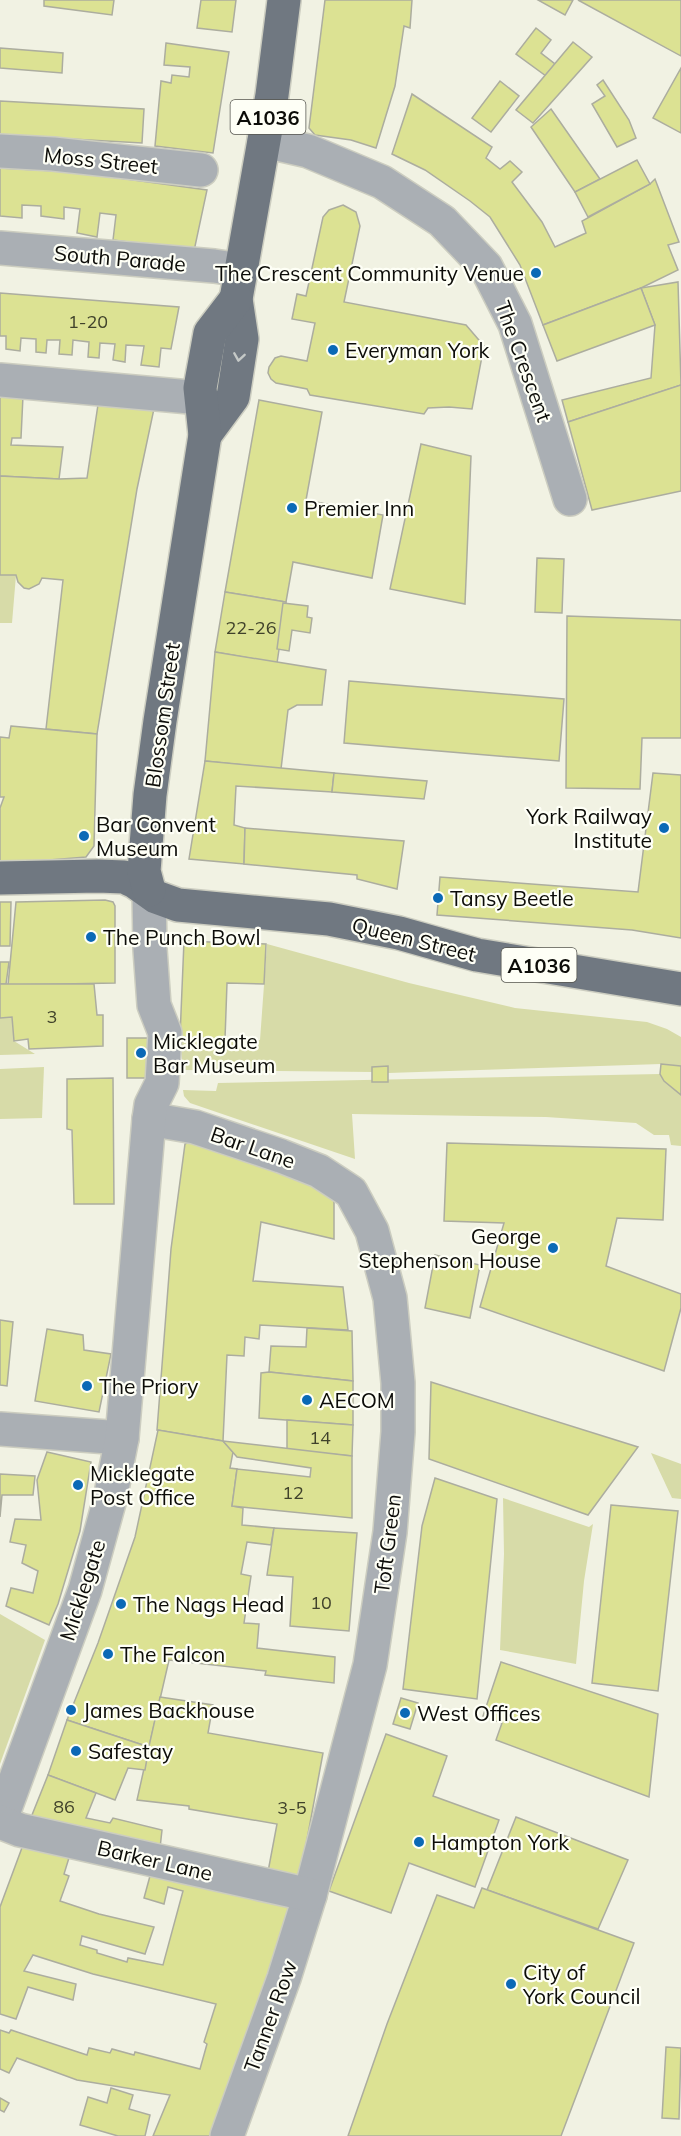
<svg xmlns="http://www.w3.org/2000/svg" width="681" height="2136" viewBox="0 0 681 2136" font-family="Mulish,sans-serif">
  <rect width="100%" height="100%" fill="#f1f2e3"/>
  <g fill="#d7dba8">
    <path d="M0 575H16L12 623H0Z"/>
    <path d="M267 944 409 983 515 1008 647 1022 667 1029 681 1037V1066L661 1064 388 1073V1066L373 1067 372 1072 183 1070 180 1037 260 1040Z"/>
    <path d="M12 1017 14 1041 35 1054 0 1055V1018Z"/>
    <path d="M44 1067 42 1118 0 1119V1069Z"/>
    <path d="M660 1074 664 1081 681 1095V1146L671 1145 669 1135H654L636 1123 546 1117 352 1114 355 1159 190 1103 184 1096 183 1090 216 1091 218 1083Z"/>
    <path d="M651 1453 681 1464V1499L672 1498Z"/>
    <path d="M503 1498 589 1527 593 1524 584 1581 576 1664 500 1650 504 1554Z"/>
    <path d="M0 1614 45 1640 0 1764Z"/>
  </g>
  <g fill="#dce293" stroke="#acad9f" stroke-width="1.5">
    <path d="M44 0H114L112 15 44 6Z"/>
    <path d="M201 0H236L232 32 197 28Z"/>
    <path d="M325 0H412L410 28 404 26 395 86 376 148 351 140 315 135 309 128Z"/>
    <path d="M538 0H573L565 15Z"/>
    <path d="M578 0H681V56Z"/>
    <path d="M536 28 551 40 541 53 555 64 546 76 516 54Z"/>
    <path d="M573 42 592 57 533 123 516 110Z"/>
    <path d="M166 43 229 52 213 153 155 146 161 81 171 83 172 75 189 77 190 67 164 65Z"/>
    <path d="M0 48 63 53 62 73 0 68Z"/>
    <path d="M681 68V133L653 118Z"/>
    <path d="M603 80 629 120 636 138 617 147 592 104 605 96 597 85Z"/>
    <path d="M500 81 519 96 491 132 472 118Z"/>
    <path d="M412 94 492 147 486 158 500 169 510 161 522 172 512 182 542 222 555 247 586 233 582 221 650 184 655 179 679 242 668 245 678 270 641 288 543 325 520 265 490 217 470 201 425 170 392 154Z"/>
    <path d="M0 101 144 109 142 143 0 135Z"/>
    <path d="M551 109 600 179 575 192 531 127Z"/>
    <path d="M637 160 650 184 588 217 575 192Z"/>
    <path d="M0 168 75 172 207 190 194 251 113 240 116 215 100 213 97 237 77 233 80 209 64 207V219L41 216V206L22 205V218L0 216Z"/>
    <path d="M343 205 356 212 360 226 344 302 466 325 484 346 472 409 449 407 428 408 424 414 310 395 307 389 276 383 271 379 268 373 269 367 275 358 281 356 307 361 315 323 292 319 297 294 306 296 323 217 329 210Z"/>
    <path d="M678 282 681 385 568 422 562 400 651 378 655 325 641 288Z"/>
    <path d="M641 288 655 325 557 361 543 325Z"/>
    <path d="M0 293 179 307 171 349 161 348 159 367 141 365 144 346 126 345 125 362 113 360 115 344 100 343 99 358 88 357 89 342 73 340 72 355 59 354 60 340H47L46 353 36 352V339L21 338 20 351 6 349V336H0Z"/>
    <path d="M681 385V491L592 510 568 422Z"/>
    <path d="M0 394 23 396 21 438H12L11 445 63 447 59 479 0 476Z"/>
    <path d="M99 398 155 404 137 489 97 734 46 729 63 580 42 578 39 584 29 589 24 588 18 582 16 575H0V476L59 479 87 478Z"/>
    <path d="M259 400 322 412 306 500 383 515 372 578 293 562 286 602 225 592Z"/>
    <path d="M421 444 471 456 465 604 390 589Z"/>
    <path d="M537 558 564 559 562 613 535 612Z"/>
    <path d="M225 592 286 602 277 663 215 652Z"/>
    <path d="M283 603 308 606 307 617 312 618 310 633 292 630 289 651 277 649Z"/>
    <path d="M567 616 681 620V738H642L640 789 566 788Z"/>
    <path d="M215 652 326 670 322 705H297L288 710 281 769 205 761Z"/>
    <path d="M349 681 564 699 559 761 344 743Z"/>
    <path d="M11 726 97 734 94 846 86 857 0 864V808L4 797H0V737L9 738Z"/>
    <path d="M205 761 334 773 332 792 236 786 234 825 245 828 244 864 189 859Z"/>
    <path d="M334 773 427 781 424 799 332 792Z"/>
    <path d="M653 773 681 775V938L632 930 437 915 440 877 638 892Z"/>
    <path d="M245 828 404 841 397 889 357 879V875L244 864Z"/>
    <path d="M105 900 113 902 115 906V983L8 985 16 902Z"/>
    <path d="M0 902H11L10 946H0Z"/>
    <path d="M184 941 266 944 264 984 227 983 225 1039 180 1037Z"/>
    <path d="M0 962H9L6 984H0Z"/>
    <path d="M0 984H94L97 1015H103V1046L29 1049 28 1039 14 1041 12 1017 0 1018Z"/>
    <rect x="127" y="1038" width="31" height="40"/>
    <path d="M661 1064 681 1066V1095L664 1081 660 1074Z"/>
    <path d="M388 1066V1082H372V1067Z"/>
    <path d="M113 1078 114 1204H74L72 1130 67 1129V1079Z"/>
    <path d="M193 1139 334 1186V1239L261 1222 253 1281 343 1287 348 1330 260 1325 259 1339 245 1337 244 1356 227 1355 223 1441 157 1430 171 1249 185 1144Z"/>
    <path d="M447 1143 666 1149 663 1220 617 1218 606 1266 681 1294V1308L664 1371 480 1307 504 1223 444 1221Z"/>
    <path d="M435 1255 480 1265 470 1318 425 1308Z"/>
    <path d="M0 1320 13 1322 7 1386 0 1385Z"/>
    <path d="M307 1328 352 1331 353 1381 269 1372 271 1346 306 1347Z"/>
    <path d="M47 1329 83 1335 84 1350 111 1354 99 1412 35 1401Z"/>
    <path d="M269 1372 353 1381V1425L259 1418 261 1373Z"/>
    <path d="M431 1382 638 1447 588 1515 429 1459Z"/>
    <path d="M287 1420 353 1425 352 1456 287 1450Z"/>
    <path d="M158 1430 223 1441 233 1452 230 1468 237 1469 232 1506 243 1508 242 1525 274 1528 271 1545 247 1542 241 1574 251 1576 244 1623 259 1624 257 1648 335 1657 334 1683 265 1675 266 1671 169 1660 149 1747 67 1720 98 1643 135 1537Z"/>
    <path d="M223 1441 352 1456V1518L232 1506 237 1469 310 1477 311 1468 237 1457Z"/>
    <path d="M47 1452 91 1462 80 1531 58 1604 49 1625 6 1606 11 1588 33 1593 38 1571 22 1563 26 1545 10 1542 15 1519 41 1520 37 1480Z"/>
    <path d="M0 1474 35 1476 33 1495H2L0 1517Z"/>
    <path d="M435 1478 497 1499 477 1699 403 1689 422 1526Z"/>
    <path d="M611 1505 678 1511 658 1691 592 1683Z"/>
    <path d="M274 1528 357 1533 349 1631 290 1626 293 1577 267 1575Z"/>
    <path d="M501 1662 658 1714 649 1797 496 1740 502 1723 483 1716Z"/>
    <path d="M160 1697 213 1705 208 1733 323 1753 299 1883 267 1877 277 1824 189 1809V1806L137 1800Z"/>
    <path d="M401 1698 418 1703 410 1729 393 1724Z"/>
    <path d="M67 1720 149 1747 145 1770 128 1768 115 1800 48 1775Z"/>
    <path d="M386 1734 447 1756 433 1796 499 1820 475 1887 409 1863 391 1913 329 1891Z"/>
    <path d="M48 1775 96 1793 86 1818 110 1823 113 1818 162 1830 160 1848 28 1825Z"/>
    <path d="M516 1817 628 1860 598 1929 487 1890Z"/>
    <path d="M26 1837 72 1848 64 1874 69 1876 60 1901 99 1914 154 1927 145 1954 82 1936 80 1945 97 1950V1953L127 1962 128 1958 163 1965 183 1891 168 1887 164 1904 144 1898 153 1865 294 1899 217 2136H153L170 2095 77 2080 17 2058 9 2073 0 2069V2030L9 2033 11 2030 87 2055 89 2048 110 2053 112 2049 134 2055 135 2052 200 2069 207 2044 204 2042 216 2004 93 1974 33 1955 24 1971 76 1984 73 2000 28 1987 16 2019 0 2014V1907Z"/>
    <path d="M482 1888 634 1943 561 2136H348L387 2024 437 1895 474 1908Z"/>
    <path d="M666 2047 681 2048 679 2119 662 2118Z"/>
    <path d="M111 2088 133 2095 129 2109 150 2115 145 2136H118L80 2125 88 2097 107 2103Z"/>
    <path d="M0 2098 9 2103 4 2112 0 2110Z"/>
  </g>
  <g fill="none" stroke-linecap="round" stroke-linejoin="round">
    <defs>
      <g id="minor">
        <path d="M264 141 308 151 382 182 442 221 486 267 515 324 570 499"/>
        <path d="M0 151 53 154 201 170"/>
        <path d="M0 248 214 266 241 270"/>
        <path d="M0 380 201 398"/>
        <path d="M149 1119 195 1127 281 1156 319 1171 351 1192 372 1231 390 1298 398 1383V1432L390 1532 370 1665 310 1895 284 1978 227 2136"/>
        <path d="M0 1429 122 1438"/>
        <path d="M0 1822 85 1590 110 1499 122 1438 149 1119 151 1105 162 1083 165 1033 154 1005 150 949 149 890"/>
        <path d="M0 1822 20 1830 310 1895"/>
      </g>
      <g id="major">
        <path d="M205 435 233 397 242 339 236 299 272 95 284 0"/>
        <path d="M0 878 98 876 124 877 135 882 156 897 178 905 329 919 399 933 477 955 681 989"/>
        <path d="M149 890 144 871 150 795 160 721 205 435 200 388 210 333 236 299"/>
      </g>
    </defs>
    <use href="#minor" stroke="#cccdc0" stroke-width="36"/>
    <use href="#major" stroke="#cccdc0" stroke-width="36"/>
    <use href="#minor" stroke="#aaafb4" stroke-width="33"/>
    <use href="#major" stroke="#707881" stroke-width="33"/>
  </g>
  <defs><path id="oneway-chevron" d="M-2-3.5L2.5 0L-2 3.5" fill="none" stroke-width="1.6" stroke-linecap="round" stroke-linejoin="round" transform="scale(1.5)"/></defs>
  <use stroke="#c5c9c7" href="#oneway-chevron" transform="translate(239 357) rotate(99)"/>
  <g fill="#0b69b6" stroke="#fefff6" stroke-width="2">
    <circle cx="536" cy="273" r="6"/>
    <circle cx="333" cy="350" r="6"/>
    <circle cx="292" cy="508" r="6"/>
    <circle cx="664" cy="828" r="6"/>
    <circle cx="84" cy="836" r="6"/>
    <circle cx="438" cy="898" r="6"/>
    <circle cx="91" cy="937" r="6"/>
    <circle cx="141" cy="1053" r="6"/>
    <circle cx="553" cy="1248" r="6"/>
    <circle cx="87" cy="1386" r="6"/>
    <circle cx="307" cy="1400" r="6"/>
    <circle cx="78" cy="1485" r="6"/>
    <circle cx="121" cy="1604" r="6"/>
    <circle cx="108" cy="1654" r="6"/>
    <circle cx="71" cy="1710" r="6"/>
    <circle cx="405" cy="1713" r="6"/>
    <circle cx="76" cy="1751" r="6"/>
    <circle cx="419" cy="1842" r="6"/>
    <circle cx="511" cy="1984" r="6"/>
  </g>
  <g text-anchor="middle" dominant-baseline="central" stroke-width="4.5" stroke-linejoin="round" paint-order="stroke">
    <g font-size="18" fill="#40422b">
      <text x="88" y="321">1-20</text>
      <text x="251" y="627">22-26</text>
      <text x="52" y="1016">3</text>
      <text x="320" y="1437">14</text>
      <text x="293" y="1492">12</text>
      <text x="321" y="1602">10</text>
      <text x="64" y="1806">86</text>
      <text x="292" y="1807">3-5</text>
    </g>
    <g fill="#fefff6" stroke="#55554f" stroke-width="1.5">
      <rect x="230.5" y="100" width="75" height="34" rx="4.5"/>
      <rect x="501.5" y="948" width="75" height="34" rx="4.5"/>
    </g>
    <g font-size="20" font-weight="bold" fill="#0c0c08">
      <text x="268" y="117">A1036</text>
      <text x="539" y="965">A1036</text>
    </g>
    <g font-size="21" fill="#0c0c08" stroke="#fefff6">
      <text transform="translate(101 160) rotate(6)">Moss Street</text>
      <text transform="translate(120 258) rotate(5)">South Parade</text>
      <text transform="translate(524 361) rotate(70)">The Crescent</text>
      <text transform="translate(162 715) rotate(-82)">Blossom Street</text>
      <text transform="translate(414 939) rotate(14)">Queen Street</text>
      <text transform="translate(253 1147) rotate(19)">Bar Lane</text>
      <text transform="translate(387 1544) rotate(-83)">Toft Green</text>
      <text transform="translate(82 1590) rotate(-72)">Micklegate</text>
      <text transform="translate(155 1860) rotate(13)">Barker Lane</text>
      <text transform="translate(270 2016) rotate(-70)">Tanner Row</text>
    </g>
    <g font-size="21" fill="#0c0c08" stroke="#fefff6" text-anchor="start">
      <text x="524" y="273" text-anchor="end">The Crescent Community Venue</text>
      <text x="345" y="350">Everyman York</text>
      <text x="304" y="508">Premier Inn</text>
      <text x="652" y="816" text-anchor="end">York Railway<tspan x="652" dy="24">Institute</tspan></text>
      <text x="96" y="824">Bar Convent<tspan x="96" dy="24">Museum</tspan></text>
      <text x="450" y="898">Tansy Beetle</text>
      <text x="103" y="937">The Punch Bowl</text>
      <text x="153" y="1041">Micklegate<tspan x="153" dy="24">Bar Museum</tspan></text>
      <text x="541" y="1236" text-anchor="end">George<tspan x="541" dy="24">Stephenson House</tspan></text>
      <text x="99" y="1386">The Priory</text>
      <text x="319" y="1400">AECOM</text>
      <text x="90" y="1473">Micklegate<tspan x="90" dy="24">Post Office</tspan></text>
      <text x="133" y="1604">The Nags Head</text>
      <text x="120" y="1654">The Falcon</text>
      <text x="83" y="1710">James Backhouse</text>
      <text x="417" y="1713">West Offices</text>
      <text x="88" y="1751">Safestay</text>
      <text x="431" y="1842">Hampton York</text>
      <text x="523" y="1972">City of<tspan x="523" dy="24">York Council</tspan></text>
    </g>
  </g>
</svg>
